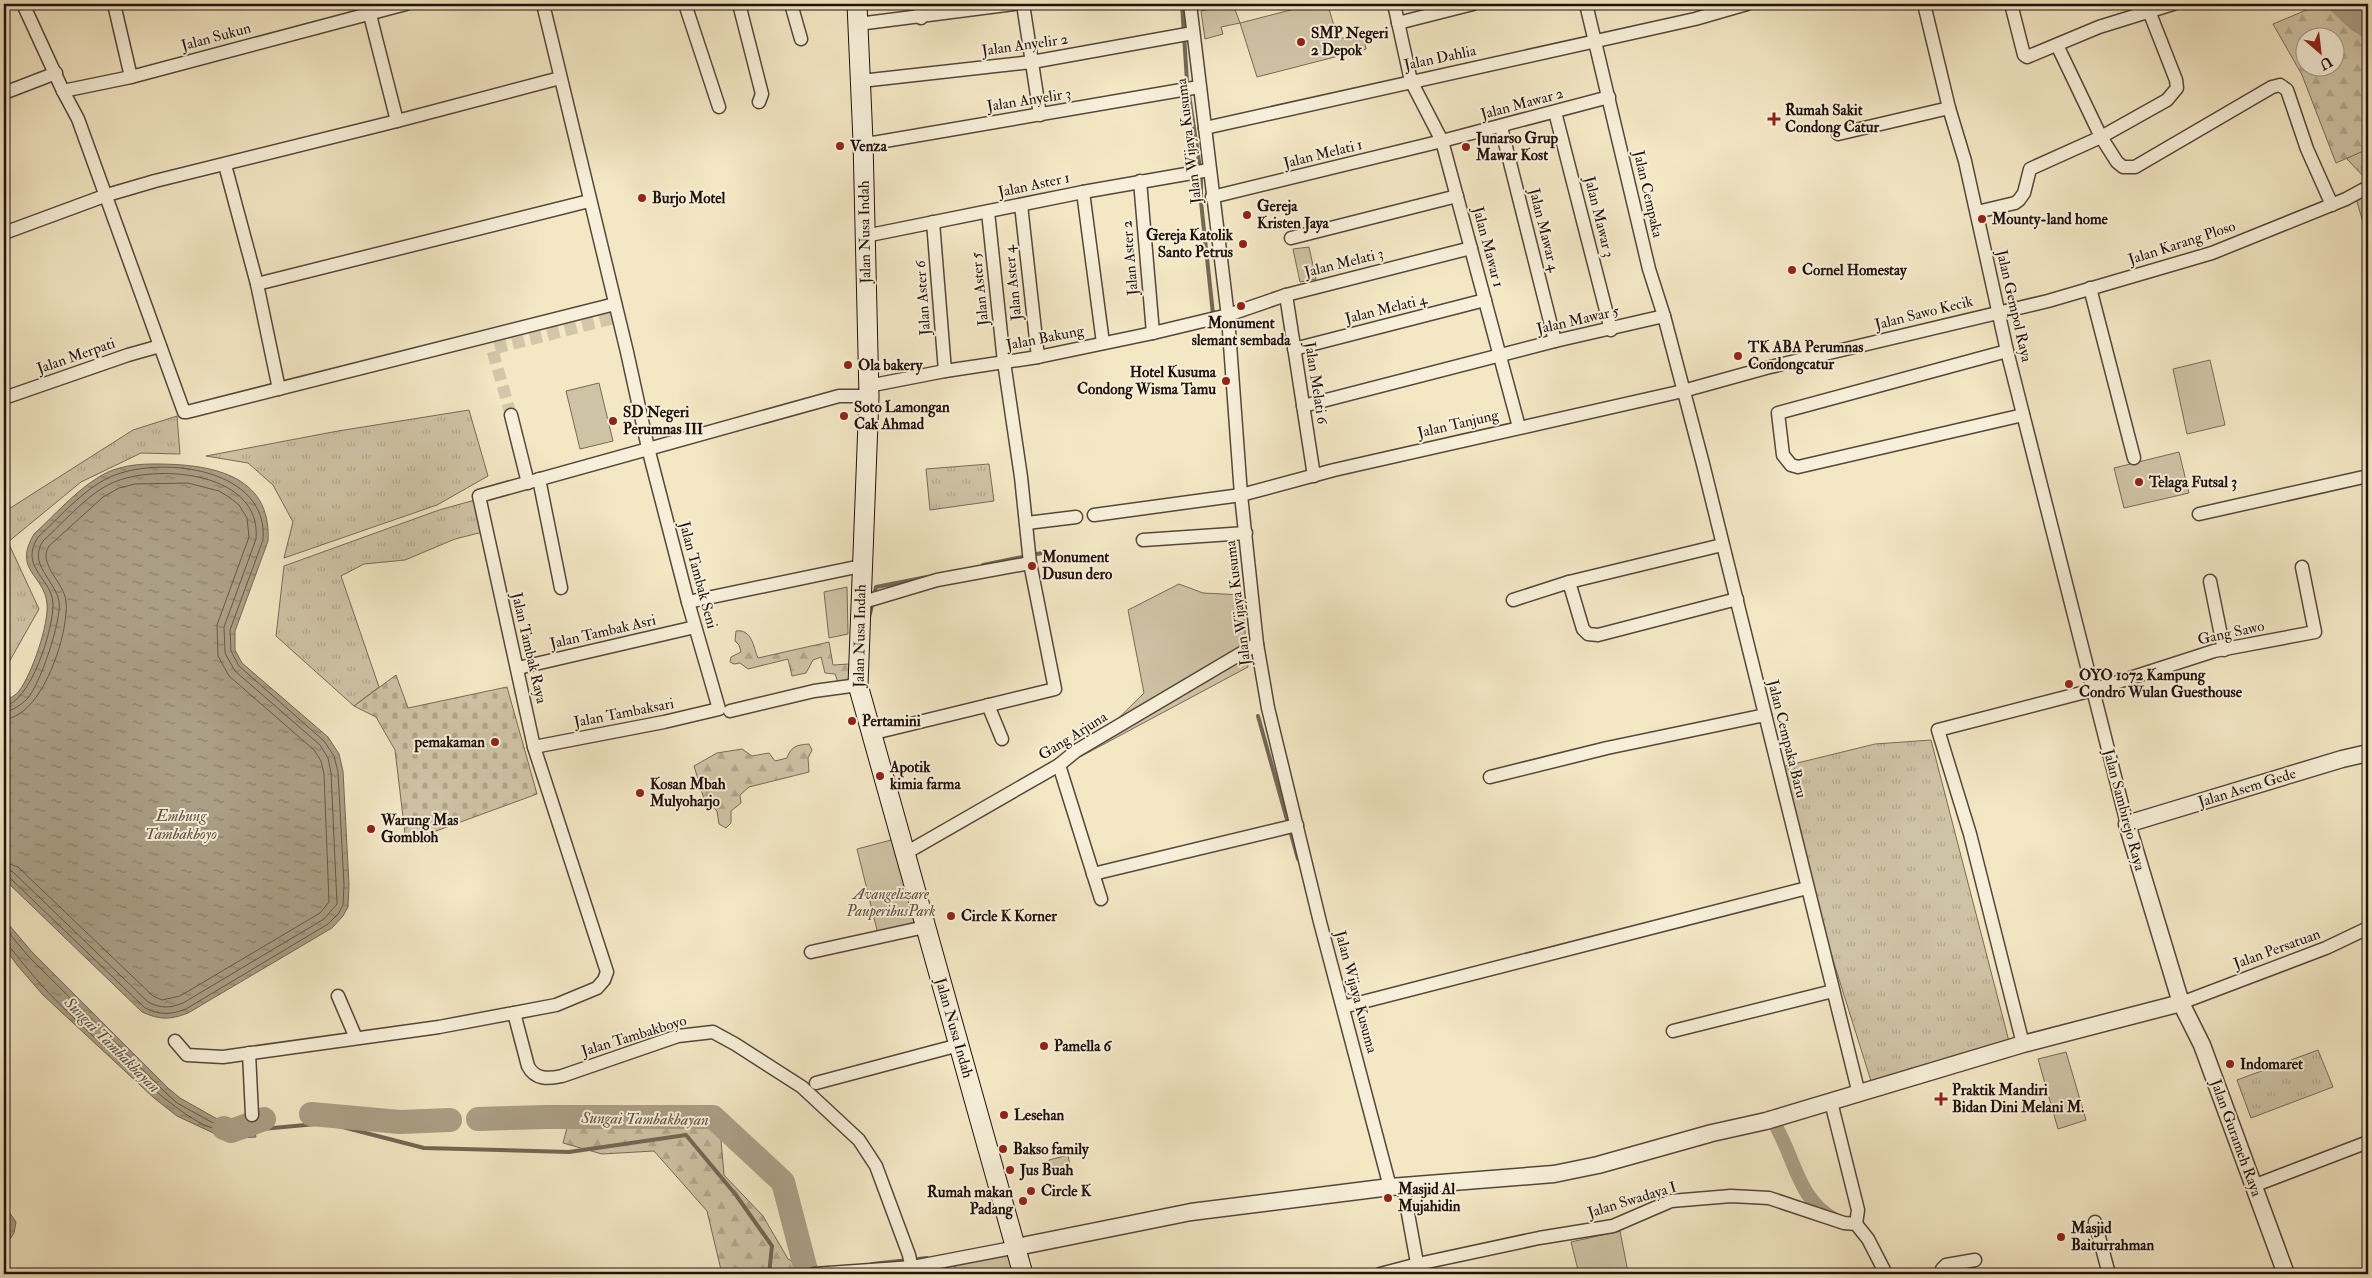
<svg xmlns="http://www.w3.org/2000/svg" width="2372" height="1278" viewBox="0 0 2372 1278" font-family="'IM FELL Double Pica',serif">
  <defs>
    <pattern id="grass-tufts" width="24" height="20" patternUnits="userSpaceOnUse" patternTransform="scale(1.25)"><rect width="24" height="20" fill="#cfc3a5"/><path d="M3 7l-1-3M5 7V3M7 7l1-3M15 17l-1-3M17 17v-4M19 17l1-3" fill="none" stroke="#b1a68d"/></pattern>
    <pattern id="forest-firs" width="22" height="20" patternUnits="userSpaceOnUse" patternTransform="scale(1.25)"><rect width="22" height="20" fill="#cfc3a5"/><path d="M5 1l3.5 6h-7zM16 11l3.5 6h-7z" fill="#b1a68d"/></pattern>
    <pattern id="cemetery-stones" width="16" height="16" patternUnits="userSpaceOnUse" patternTransform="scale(1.25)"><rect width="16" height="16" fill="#cfc3a5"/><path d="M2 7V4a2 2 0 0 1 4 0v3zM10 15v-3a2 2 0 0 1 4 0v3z" fill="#b1a68d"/></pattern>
    <pattern id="water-ripples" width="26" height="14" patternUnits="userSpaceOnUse" patternTransform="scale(1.25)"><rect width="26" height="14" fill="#ab9f86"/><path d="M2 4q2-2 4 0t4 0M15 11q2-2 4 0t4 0" fill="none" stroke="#8b806c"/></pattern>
  </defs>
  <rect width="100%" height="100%" fill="#f3e7c4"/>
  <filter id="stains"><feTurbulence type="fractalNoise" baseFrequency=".004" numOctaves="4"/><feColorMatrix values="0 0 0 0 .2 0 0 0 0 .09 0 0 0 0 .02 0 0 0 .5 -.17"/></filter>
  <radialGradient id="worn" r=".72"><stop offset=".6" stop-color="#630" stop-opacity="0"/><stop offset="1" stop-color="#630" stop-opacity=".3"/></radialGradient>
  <g fill="url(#grass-tufts)" stroke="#786a59">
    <path d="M2368 149V240L2353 188 2367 180 2346 158Z"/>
    <path d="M469 410 488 476 437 505 284 558 293 522 273 485 248 463 206 456 338 431Z"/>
    <path d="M177 416 180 454 141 453 81 482 8 542 39 609 4 671V512L133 430Z"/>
    <path d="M989 464 994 501 930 510 926 469Z"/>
    <path d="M475 500 483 532 455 539 405 560 364 564 341 576 379 687 354 706 276 636 284 566 439 510Z"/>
    <path d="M1931 740 2011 1049 1871 1081 1811 890 1781 767 1875 744Z"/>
    <path d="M2318 1050 2333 1087 2251 1118 2237 1080Z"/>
    <path d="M1068 1155 1071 1171 1052 1175 1049 1160Z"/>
  </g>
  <g fill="url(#forest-firs)" stroke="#786a59" fill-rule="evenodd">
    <path d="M2321 4H2368V149L2336 163 2302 75 2273 24ZM2304 38H2334V68H2304Z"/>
    <path d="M736 631C752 629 753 646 758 658L829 642 833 665 849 664 850 686 839 685 835 674 825 673 821 657 813 660 806 673 792 676 788 659 748 669 740 663 734 664 730 662 731 657 741 652 739 645 735 641Z"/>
    <path d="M809 744 812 750 808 758 809 772 749 787 740 795 741 803 731 811V823L726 828 719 824 717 811 704 799 694 766 717 753 742 749 752 756 769 753 775 761 787 758C791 746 797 745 809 744Z"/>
    <path d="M622 1111 705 1116 721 1140 724 1175 763 1216 788 1259 818 1274H722L707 1211 654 1151 602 1154 563 1143 567 1128 584 1125 595 1128 619 1125Z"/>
  </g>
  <path fill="url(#cemetery-stones)" stroke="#786a59" d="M396 675 408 708 507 687 537 794 406 842 395 750 376 717 354 706Z"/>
  <g fill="#cfc3a5" stroke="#786a59">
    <path d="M1233 4 1240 23 1314 4H1350L1329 9 1338 39 1363 34 1366 49 1257 77 1240 23 1221 27 1223 34 1205 39 1201 11Z"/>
    <path d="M1309 247 1316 279 1300 282 1293 249Z"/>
    <path d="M2210 360 2225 425 2187 434 2173 369Z"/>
    <path d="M599 383 613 441 580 449 566 391Z"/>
    <path d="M2179 452 2189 493 2124 508 2114 468Z"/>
    <path d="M1179 584 1203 593 1242 595 1248 667 1078 758 1144 693 1128 610Z"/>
    <path d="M847 587 848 634 829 638 824 592Z"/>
    <path d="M895 839 918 924 878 934 857 849Z"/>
    <path d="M2066 1052 2086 1120 2058 1129 2038 1059Z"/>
    <path d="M1620 1231 1628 1272 1614 1274H1579L1571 1242Z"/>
    <path d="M1020 1248 1024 1274H956L954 1262Z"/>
  </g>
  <g fill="url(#water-ripples)" stroke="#736756">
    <path d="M155 464C208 464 272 473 268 541L235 631V650L242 663 328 737 339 754 343 771 349 885 348 907 343 916 332 928 188 1013C170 1020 160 1020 142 1012L4 879V701C9 699 16 695 19 691 32 674 49 624 47 604 45 575 12 571 34 534 56 514 84 481 113 470 127 465 141 464 155 464Z"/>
    <path d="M4 919 32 952 168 1088 180 1098 226 1124 252 1117 256 1137 226 1139 177 1116 154 1098 43 995 17 965 4 947Z"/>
    <path d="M4 1205 16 1222 14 1233 4 1248Z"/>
  </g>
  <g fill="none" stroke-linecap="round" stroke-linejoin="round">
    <g stroke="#66584a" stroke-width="1">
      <path d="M4 706C31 703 54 627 53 603 51 577 19 568 38 537 60 517 87 485 115 475 165 456 269 469 263 540L230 630 231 651 239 666 324 741 334 756 338 772 344 885 343 905 339 913 328 924 186 1009C170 1015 160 1015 145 1008L9 877 4 876"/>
      <path d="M4 712C12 711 21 705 27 699 40 685 62 620 59 601 54 579 28 564 43 541 64 522 91 490 117 481 162 464 262 473 256 539L224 627 225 653 235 671 320 745 328 758 331 773 337 904 324 919 183 1003C170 1008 162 1009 148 1002L13 872 4 869"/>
      <path d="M4 719C42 718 69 633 66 602 65 583 37 564 49 546L103 497 119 488 135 484 188 483 219 491 229 497 239 505 247 518 249 537 217 625 218 656 229 676 314 750 321 761 324 774 329 902 320 913 180 996 162 1000 153 996 18 867 4 862"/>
      <path d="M4 927 28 956 165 1092 177 1103 215 1124 216 1128C190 1131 68 1014 46 990 33 976 21 961 9 946L4 944"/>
      <path d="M246 1124 248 1126V1132H228L229 1129Z"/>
    </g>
    <g stroke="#736756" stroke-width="4">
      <path d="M1182 4 1187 81 1201 175V202L1213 314"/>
      <path d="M983 565 1042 553"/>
      <path d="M874 595 876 587 927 577"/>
      <path d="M869 617 873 602"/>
      <path d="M1258 716 1298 859"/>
      <path d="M250 1130 327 1123 424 1148 569 1152 686 1135 736 1195 772 1246 769 1274"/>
      <path d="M872 1264 927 1258"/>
      <path d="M769 1274 813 1270"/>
    </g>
    <path stroke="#ab9f86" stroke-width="14" d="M1770 1117C1794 1149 1795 1200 1836 1220"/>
    <g stroke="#ab9f86" stroke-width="24">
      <path d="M2341 4 2358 20 2368 26"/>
      <path d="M311 1114 400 1122 450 1120"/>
      <path d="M478 1119 546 1117H713L783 1182 807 1274"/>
      <path d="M224 1128 231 1131 264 1119"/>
    </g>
    <path stroke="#d3c7a9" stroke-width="12" stroke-dasharray="12 6" stroke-linecap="butt" d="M511 415 492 349 618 317"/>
    <defs>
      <g id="minor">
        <path d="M23 4 63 91 78 119 184 412H187L615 304"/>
        <path d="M114 4 131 77"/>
        <path d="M685 4 719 107"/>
        <path d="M739 4 762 94 759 102"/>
        <path d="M791 4 801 39"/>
        <path d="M920 4 921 18"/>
        <path d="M1023 4 1040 115"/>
        <path d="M1190 4 1228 317 1241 495 1257 644 1268 708 1320 922 1390 1187"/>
        <path d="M1394 4 1411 81 1442 141 1519 427"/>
        <path d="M1586 4 1649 269 1664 316 1703 464 1859 1094"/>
        <path d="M1924 4 1949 108 1965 161 2007 351 2127 824"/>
        <path d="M2011 4 2024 55 2027 57 2099 27 2173 4"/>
        <path d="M370 15 397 121"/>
        <path d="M1398 23 1473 4"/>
        <path d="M858 24 1014 4"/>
        <path d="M2057 45 2101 137 2167 100 2177 88 2176 80 2149 11"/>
        <path d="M861 81 1032 62 1193 33"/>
        <path d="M63 91 131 77 406 4"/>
        <path d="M4 93 56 73"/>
        <path d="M1555 112 1611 330"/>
        <path d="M1501 127 1555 341"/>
        <path d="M1205 128 1695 19 1747 4"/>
        <path d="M1838 134 1949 108"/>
        <path d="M863 141 873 143 1199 87"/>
        <path d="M225 165 257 284 279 389"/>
        <path d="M1140 181 1153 333"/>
        <path d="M1083 192 1103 343"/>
        <path d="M1212 197 1442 141 1609 97"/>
        <path d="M1021 205 1038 357"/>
        <path d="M1977 212 2015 203 2019 200 2024 193 2030 169 2101 137 2117 162 2123 167H2135L2272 87 2280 85 2287 90 2307 149 2332 205"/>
        <path d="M933 222 945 371"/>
        <path d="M4 233 107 195 155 181 397 121 560 78"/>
        <path d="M865 236 1083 192 1209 170"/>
        <path d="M1291 238 1457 196"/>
        <path d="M257 284 589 201"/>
        <path d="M2090 288 2134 458"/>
        <path d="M1286 295 1314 476"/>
        <path d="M1294 349 1485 300"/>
        <path d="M2007 351 1778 413 1783 455 1791 465 1798 467 2023 415"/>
        <path d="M868 386 945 371 1038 357 1153 333 1228 315 1286 295 1471 248"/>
        <path d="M4 398 128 355 160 346"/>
        <path d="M1303 406 1555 341 1664 316"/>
        <path d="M511 415 528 483"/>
        <path d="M539 479 561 588"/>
        <path d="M2199 514 2368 476"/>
        <path d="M1094 515 1241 495 1334 470 1683 391 1766 368 2048 301 2212 253 2346 199 2368 187"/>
        <path d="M1027 523 1076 517"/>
        <path d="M1143 540 1246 533"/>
        <path d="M2210 581 2224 650"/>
        <path d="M1569 582 1583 629 1588 634 1598 635 1737 599"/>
        <path d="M1513 600 1569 582 1722 545"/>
        <path d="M688 602 861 566"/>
        <path d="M860 603 937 580 1030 563"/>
        <path d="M518 668 695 627"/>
        <path d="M988 705 1002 739"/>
        <path d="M730 711 814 691 858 685"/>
        <path d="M870 734 1055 689 1030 563 1021 477 1004 362 988 212"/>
        <path d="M534 747 664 722 719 709 688 602 648 448 627 352 543 4"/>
        <path d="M1059 765 1101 899"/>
        <path d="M1490 777 1607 748 1765 715"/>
        <path d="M904 854 1059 765 1076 751 1257 644"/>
        <path d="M1093 874 1297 825"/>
        <path d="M811 952 925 927"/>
        <path d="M338 996 356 1038"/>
        <path d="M2181 1003 2326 948 2368 928"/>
        <path d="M1343 1007 1807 888"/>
        <path d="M514 1013 528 1066C535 1080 549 1079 562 1076L678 1036 713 1032 735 1044 802 1087 859 1140 876 1166 909 1255 913 1274"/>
        <path d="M1673 1031 1833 991"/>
        <path d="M175 1041 187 1055 223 1057 439 1027 556 1005 597 988 604 980 607 972 534 747 479 496 839 396H869"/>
        <path d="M2023 1044 1970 834 1938 730 2093 690 2214 651 2315 632 2302 567"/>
        <path d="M249 1053 252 1115"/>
        <path d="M816 1083 959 1045"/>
        <path d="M1831 1102 1858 1210 1856 1224"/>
        <path d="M1403 1186 1419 1274"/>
        <path d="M2253 1186 2368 1142"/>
        <path d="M2095 1222 2109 1274"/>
        <path d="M814 1274 913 1267 1017 1247"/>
        <path d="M1380 1274 1418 1264 1539 1238 1613 1226 1671 1201 1731 1196 1769 1198 1844 1223 1856 1224 1868 1239 1886 1274"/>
        <path d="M1943 1274 1942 1269 1946 1265 1975 1260"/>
      </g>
      <g id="tertiary">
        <path d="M1017 1247 1191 1212 1390 1187 1554 1174 1598 1165 1712 1133 1766 1121 2023 1044 2181 1003"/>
        <path d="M2286 1274 2202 1045 2181 1003 2127 824 2342 759 2368 753"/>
      </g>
      <path id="secondary" d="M857 4 863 141 869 396 858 685 1023 1274"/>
    </defs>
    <use href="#minor" stroke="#55473b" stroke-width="15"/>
    <use href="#tertiary" stroke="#55473b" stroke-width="19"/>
    <use href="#secondary" stroke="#20120d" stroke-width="21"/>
    <use href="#minor" stroke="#f7efd9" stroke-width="12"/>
    <use href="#tertiary" stroke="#f7efd9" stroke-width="16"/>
    <use href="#secondary" stroke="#f7efd9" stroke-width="19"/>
  </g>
  <g fill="#8f2418" stroke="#f7efd9" stroke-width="2">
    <circle cx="1301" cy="42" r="5"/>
    <path d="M1771.5 111.5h5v5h5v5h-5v5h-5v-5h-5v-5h5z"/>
    <circle cx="840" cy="146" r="5"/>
    <circle cx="1466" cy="147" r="5"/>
    <circle cx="642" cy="198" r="5"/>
    <circle cx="1247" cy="215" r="5"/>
    <circle cx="1982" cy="219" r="5"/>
    <circle cx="1243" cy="244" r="5"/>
    <circle cx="1792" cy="270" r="5"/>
    <circle cx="1241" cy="306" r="5"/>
    <circle cx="1738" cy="356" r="5"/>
    <circle cx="848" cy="365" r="5"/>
    <circle cx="1226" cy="381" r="5"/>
    <circle cx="844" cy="416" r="5"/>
    <circle cx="613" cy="421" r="5"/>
    <circle cx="2139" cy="482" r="5"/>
    <circle cx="1032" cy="566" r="5"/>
    <circle cx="2069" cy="684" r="5"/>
    <circle cx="852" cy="721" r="5"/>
    <circle cx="495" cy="742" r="5"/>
    <circle cx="880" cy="776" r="5"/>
    <circle cx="640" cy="793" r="5"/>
    <circle cx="371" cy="829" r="5"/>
    <circle cx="951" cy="916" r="5"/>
    <circle cx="1044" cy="1046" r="5"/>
    <circle cx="2230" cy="1064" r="5"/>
    <path d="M1938.5 1091.5h5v5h5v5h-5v5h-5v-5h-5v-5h5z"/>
    <circle cx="1004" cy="1115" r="5"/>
    <circle cx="1003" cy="1149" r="5"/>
    <circle cx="1010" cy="1170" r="5"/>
    <circle cx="1031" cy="1191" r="5"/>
    <circle cx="1388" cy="1198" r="5"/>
    <circle cx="1023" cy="1201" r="5"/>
    <circle cx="2061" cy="1237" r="5"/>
  </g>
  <g text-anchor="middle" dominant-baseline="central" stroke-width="4" stroke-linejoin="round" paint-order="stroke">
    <g font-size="15" font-weight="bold" fill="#20120d" stroke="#f7efd9" text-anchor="start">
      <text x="1311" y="33">SMP Negeri<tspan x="1311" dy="17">2 Depok</tspan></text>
      <text x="1785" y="110">Rumah Sakit<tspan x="1785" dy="17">Condong Catur</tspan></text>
      <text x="1476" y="138">Junarso Grup<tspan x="1476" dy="17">Mawar Kost</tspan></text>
      <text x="850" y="146">Venza</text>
      <text x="652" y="198">Burjo Motel</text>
      <text x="1257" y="206">Gereja<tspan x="1257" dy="17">Kristen Jaya</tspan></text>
      <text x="1992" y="219">Mounty-land home</text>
      <text x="1233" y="235" text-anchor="end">Gereja Katolik<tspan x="1233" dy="17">Santo Petrus</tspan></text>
      <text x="1802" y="270">Cornel Homestay</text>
      <text x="1241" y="323" text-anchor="middle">Monument<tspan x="1241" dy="17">slemant sembada</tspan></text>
      <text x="1748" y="347">TK ABA Perumnas<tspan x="1748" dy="17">Condongcatur</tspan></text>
      <text x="858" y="365">Ola bakery</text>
      <text x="1216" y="372" text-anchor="end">Hotel Kusuma<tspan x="1216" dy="17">Condong Wisma Tamu</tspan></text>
      <text x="854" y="407">Soto Lamongan<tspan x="854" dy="17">Cak Ahmad</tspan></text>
      <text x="623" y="412">SD Negeri<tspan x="623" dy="17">Perumnas III</tspan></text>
      <text x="2149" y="482">Telaga Futsal 3</text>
      <text x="1042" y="557">Monument<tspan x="1042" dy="17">Dusun dero</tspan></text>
      <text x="2079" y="675">OYO 1072 Kampung<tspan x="2079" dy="17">Condro Wulan Guesthouse</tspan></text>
      <text x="862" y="721">Pertamini</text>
      <text x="485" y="742" text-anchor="end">pemakaman</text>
      <text x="890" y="767">Apotik<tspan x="890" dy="17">kimia farma</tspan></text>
      <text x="650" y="784">Kosan Mbah<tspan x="650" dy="17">Mulyoharjo</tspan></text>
      <text x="381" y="820">Warung Mas<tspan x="381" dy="17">Gombloh</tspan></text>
      <text x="961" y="916">Circle K Korner</text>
      <text x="1054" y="1046">Pamella 6</text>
      <text x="2240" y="1064">Indomaret</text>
      <text x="1952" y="1090">Praktik Mandiri<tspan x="1952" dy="17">Bidan Dini Melani M.</tspan></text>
      <text x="1014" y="1115">Lesehan</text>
      <text x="1013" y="1149">Bakso family</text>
      <text x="1020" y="1170">Jus Buah</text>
      <text x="1398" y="1189">Masjid Al<tspan x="1398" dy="17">Mujahidin</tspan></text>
      <text x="1041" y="1191">Circle K</text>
      <text x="1013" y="1192" text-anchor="end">Rumah makan<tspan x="1013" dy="17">Padang</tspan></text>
      <text x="2071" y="1228">Masjid<tspan x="2071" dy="17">Baiturrahman</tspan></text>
    </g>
    <g font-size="15" fill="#20120d" stroke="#f7efd9">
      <text transform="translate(216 37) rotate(-15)">Jalan Sukun</text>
      <text transform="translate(1025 45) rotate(-8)">Jalan Anyelir 2</text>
      <text transform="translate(1440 58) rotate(-12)">Jalan Dahlia</text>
      <text transform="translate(1029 100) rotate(-9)">Jalan Anyelir 3</text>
      <text transform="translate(1522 104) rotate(-15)">Jalan Mawar 2</text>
      <text transform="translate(1189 141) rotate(-97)">Jalan Wijaya Kusuma</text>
      <text transform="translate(1323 154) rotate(-14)">Jalan Melati 1</text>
      <text transform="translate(1034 185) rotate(-12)">Jalan Aster 1</text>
      <text transform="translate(1648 194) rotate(77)">Jalan Cempaka</text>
      <text transform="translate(1599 217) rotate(76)">Jalan Mawar 3</text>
      <text transform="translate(1544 230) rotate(76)">Jalan Mawar 4</text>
      <text transform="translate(865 232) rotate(-91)">Jalan Nusa Indah</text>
      <text transform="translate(2182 243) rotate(-18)">Jalan Karang Ploso</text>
      <text transform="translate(1488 247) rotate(75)">Jalan Mawar 1</text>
      <text transform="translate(1130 258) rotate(-95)">Jalan Aster 2</text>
      <text transform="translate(1344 263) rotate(-14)">Jalan Melati 3</text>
      <text transform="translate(1013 283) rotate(-96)">Jalan Aster 4</text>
      <text transform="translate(980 289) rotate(-96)">Jalan Aster 5</text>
      <text transform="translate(923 298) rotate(-94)">Jalan Aster 6</text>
      <text transform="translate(2014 306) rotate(77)">Jalan Gempol Raya</text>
      <text transform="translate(1386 309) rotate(-14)">Jalan Melati 4</text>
      <text transform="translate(1924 313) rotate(-14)">Jalan Sawo Kecik</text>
      <text transform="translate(1578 320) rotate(-13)">Jalan Mawar 5</text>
      <text transform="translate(1045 338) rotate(-11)">Jalan Bakung</text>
      <text transform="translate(76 356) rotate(-19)">Jalan Merpati</text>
      <text transform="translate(1316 383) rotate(81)">Jalan Melati 6</text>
      <text transform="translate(1458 424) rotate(-13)">Jalan Tanjung</text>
      <text transform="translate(698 575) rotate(75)">Jalan Tambak Seni</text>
      <text transform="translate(1238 603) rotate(-97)">Jalan Wijaya Kusuma</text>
      <text transform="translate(603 632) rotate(-13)">Jalan Tambak Asri</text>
      <text transform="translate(2231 633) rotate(-12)">Gang Sawo</text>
      <text transform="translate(860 636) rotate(-89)">Jalan Nusa Indah</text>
      <text transform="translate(529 648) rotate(77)">Jalan Tambak Raya</text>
      <text transform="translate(624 713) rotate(-11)">Jalan Tambaksari</text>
      <text transform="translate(1073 736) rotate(-32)">Gang Arjuna</text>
      <text transform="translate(1787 739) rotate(76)">Jalan Cempaka Baru</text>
      <text transform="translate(2247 788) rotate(-17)">Jalan Asem Gede</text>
      <text transform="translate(2124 810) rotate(75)">Jalan Sambirejo Raya</text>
      <text transform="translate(2277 949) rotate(-20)">Jalan Persatuan</text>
      <text transform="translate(1356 992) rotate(75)">Jalan Wijaya Kusuma</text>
      <text transform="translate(954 1028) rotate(74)">Jalan Nusa Indah</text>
      <text transform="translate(634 1036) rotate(-17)">Jalan Tambakboyo</text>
      <text transform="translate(2236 1138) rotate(70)">Jalan Gurameh Raya</text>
      <text transform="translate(1632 1200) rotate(-17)">Jalan Swadaya I</text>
    </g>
    <g font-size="15" font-style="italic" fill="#5d5042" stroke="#f7efd9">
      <text x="891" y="894">Avangelizare<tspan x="891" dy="17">PauperibusPark</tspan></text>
    </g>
    <g font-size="16" font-style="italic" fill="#5f5143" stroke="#f7efd9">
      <text x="181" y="816">Embung<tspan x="181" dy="18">Tambakboyo</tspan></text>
      <text transform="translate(112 1045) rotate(45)">Sungai Tambakbayan</text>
      <text transform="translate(645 1119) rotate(1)">Sungai Tambakbayan</text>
    </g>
  </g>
  <rect width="2372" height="1278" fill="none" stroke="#f3e7c4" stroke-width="20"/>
  <rect x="5" y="5" width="2362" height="1268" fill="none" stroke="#20120d" stroke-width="2.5"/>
  <rect x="10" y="10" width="2352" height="1258" fill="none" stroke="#20120d"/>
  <g transform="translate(2320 52) rotate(152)"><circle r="24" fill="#f7efd9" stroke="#a19787"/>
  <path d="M0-4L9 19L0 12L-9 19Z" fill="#8f2418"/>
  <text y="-8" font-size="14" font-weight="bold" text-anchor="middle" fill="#20120d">U</text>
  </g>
  <rect width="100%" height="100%" filter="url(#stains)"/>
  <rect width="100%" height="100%" fill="url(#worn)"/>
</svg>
